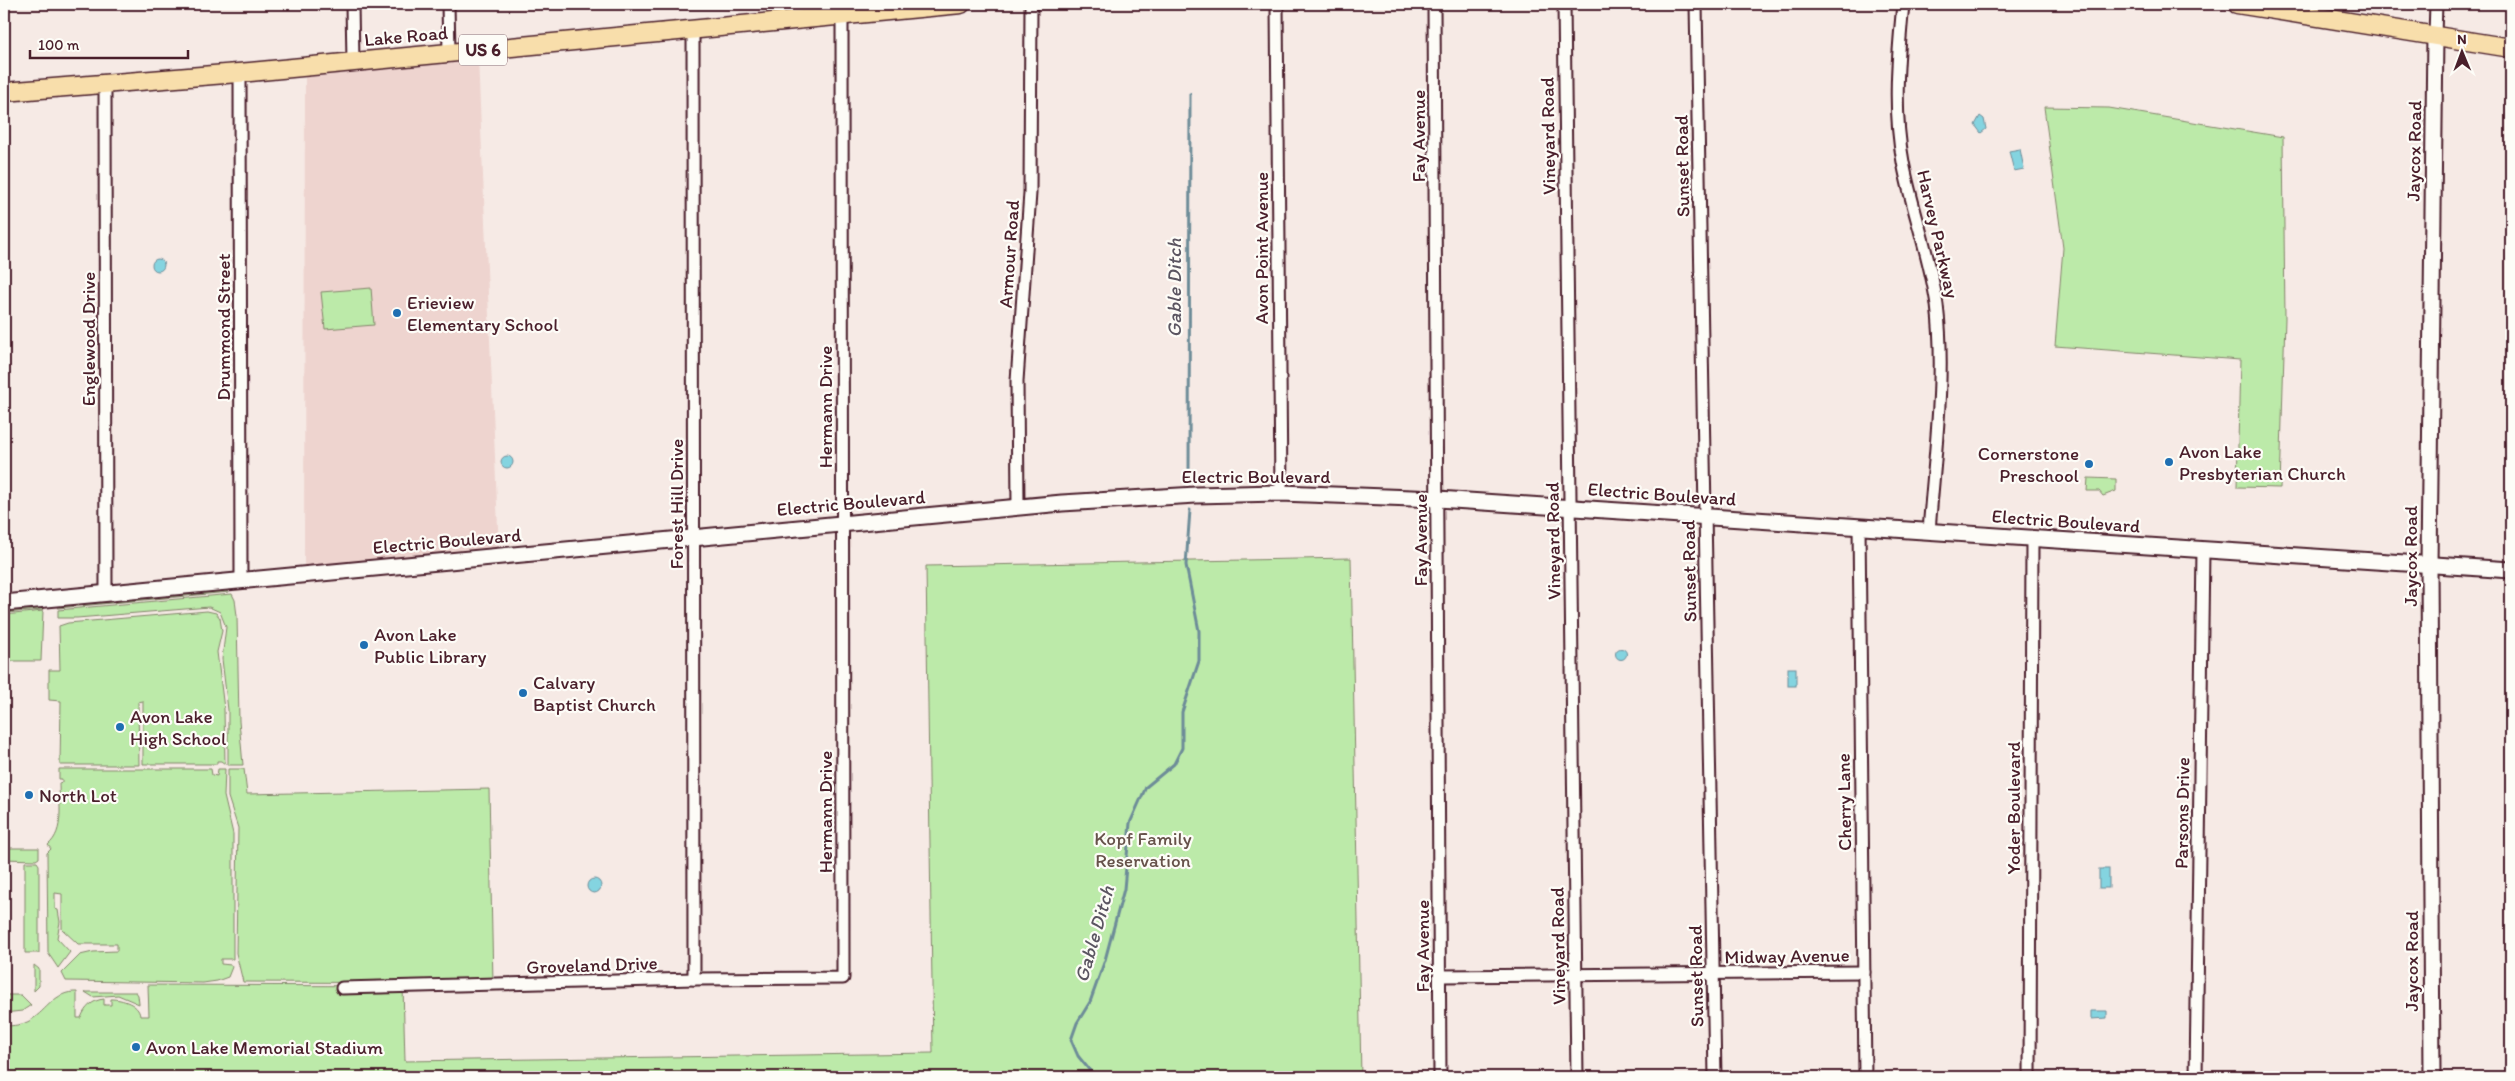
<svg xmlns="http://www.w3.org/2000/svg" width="2515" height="1081" viewBox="0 0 2515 1081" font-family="Itim,sans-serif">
  <rect width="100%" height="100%" fill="#f6eae5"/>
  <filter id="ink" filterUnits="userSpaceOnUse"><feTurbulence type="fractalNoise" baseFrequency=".02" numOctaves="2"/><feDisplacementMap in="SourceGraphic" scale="10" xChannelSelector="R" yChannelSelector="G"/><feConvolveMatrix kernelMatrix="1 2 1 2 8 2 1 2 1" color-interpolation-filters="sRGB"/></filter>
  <g filter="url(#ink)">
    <path fill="#eed4cf" d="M478 58 499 551 304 568 305 75Z"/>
    <g fill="#bceaa9" stroke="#83846a">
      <path d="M2044 107 2109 108 2283 137 2285 318 2280 488 2237 487 2240 360 2055 346 2063 248Z"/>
      <path d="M371 288 374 325 325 329 321 292Z"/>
      <path d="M2088 478 2116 479V491L2103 496 2099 491H2087Z"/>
      <path d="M1351 558 1361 1077H4V1026C13 1026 23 1025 31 1020 47 1010 55 991 77 992V1018H81C85 1007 93 1000 104 999V1005H111V999C122 999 139 1004 140 1016H149L148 985 403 986 405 1061 933 1053 926 566Z"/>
      <path d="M222 589 229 592 58 608 60 605Z"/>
      <path d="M232 594 235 600 237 616 239 721 243 765H228V710L222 659 226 627 220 612 209 607 77 618H58V610Z"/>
      <path d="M41 607 43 610 4 613V609Z"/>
      <path d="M43 611 41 661H4V615Z"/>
      <path d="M207 611 216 613 220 618 222 631 217 652 224 709 225 764 221 761H217V764H143V701L138 702 139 765H60L61 701 49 700V670H60L59 626 68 623Z"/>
      <path d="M59 769H211L212 775 217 776 218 769H225L224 796 233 834V959H221V964L231 965 232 967 228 977 217 981 203 983 66 981 62 973 80 955 93 952 117 951V944H78L62 929V894L55 893V909L58 910 60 922 57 938 70 952 58 968 48 953 47 853 51 849 48 845C65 831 59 803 59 783L62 782V779H59Z"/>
      <path d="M228 769H244L247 794 489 789 493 983 243 982 236 953 238 828 228 797Z"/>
      <path d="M4 848H39V858L36 860 4 859Z"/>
      <path d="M25 862H37L39 865V953H25Z"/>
      <path d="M34 965 39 969V986L34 991Z"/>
      <path d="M85 992H136L138 995 139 1004 118 995 93 997Z"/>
      <path d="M5 995H21L31 1005 22 1011 4 1013Z"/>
    </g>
    <g fill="#84d4e0" stroke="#6d8c98">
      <path d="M1980 116 1984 119 1986 129 1981 133 1975 125Z"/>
      <path d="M2020 149 2024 169 2014 171 2009 151Z"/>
      <circle cx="158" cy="265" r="6"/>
      <circle cx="507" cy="462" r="6"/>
      <circle cx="1621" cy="654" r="5.5"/>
      <rect x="1788" y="668" width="8" height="18"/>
      <rect x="2099" y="869" width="10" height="19"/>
      <circle cx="594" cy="886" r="7"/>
      <path d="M2091 1011H2107V1018L2091 1019Z"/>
    </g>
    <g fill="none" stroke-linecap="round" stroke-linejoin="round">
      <g stroke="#6d8c98" stroke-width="3">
        <path d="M1189 482 1190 94"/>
        <path d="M1095 1077 1078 1056 1071 1040 1077 1023 1090 1002 1105 960 1124 889 1130 823 1146 787 1174 764 1182 748V712L1199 661V631L1186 565 1190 510"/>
      </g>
      <defs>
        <g id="street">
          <path d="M352 4 353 62"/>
          <path d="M448 4 449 53"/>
          <path d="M796 4 797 20"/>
          <path d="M1277 4 1281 493"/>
          <path d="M1434 4 1440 1077"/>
          <path d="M1564 4 1577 1077"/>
          <path d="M1696 4 1715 1077"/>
          <path d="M1903 4C1898 56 1893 109 1903 162 1912 210 1930 256 1937 305 1946 377 1934 460 1929 532"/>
          <path d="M693 30 694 979"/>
          <path d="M2435 35 2436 4"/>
          <path d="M240 73 241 581"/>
          <path d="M105 85 106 594"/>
          <path d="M1018 507 1017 381 1030 193 1031 4"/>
          <path d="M1859 527 1865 1077"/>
          <path d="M1440 976 1864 972"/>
          <path d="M342 988 694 979 843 978 842 16"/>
          <path d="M2030 1077 2032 538"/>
          <path d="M2196 1077 2203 550"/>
        </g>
        <g id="secondary">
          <path d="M4 603 1062 503 1196 495 1281 493 1438 499 2511 570"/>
          <path d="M2432 1077 2429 565 2435 35"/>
        </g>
        <g id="primary">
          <path d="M2237 4 2511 48"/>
          <path d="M4 92 250 72 961 4"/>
        </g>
      </defs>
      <use href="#street" stroke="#4a1f2b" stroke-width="15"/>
      <use href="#secondary" stroke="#4a1f2b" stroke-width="19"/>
      <use href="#primary" stroke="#4a1f2b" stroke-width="21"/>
      <use href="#street" stroke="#fdfcf7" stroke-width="11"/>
      <use href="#secondary" stroke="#fdfcf7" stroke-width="15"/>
      <use href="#primary" stroke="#f8deab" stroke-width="18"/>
    </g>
  </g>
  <g fill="#1f6fb2" stroke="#fdfcf7" stroke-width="2">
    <circle cx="397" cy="313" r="5"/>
    <circle cx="2169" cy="462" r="5"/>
    <circle cx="2089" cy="464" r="5"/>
    <circle cx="364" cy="645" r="5"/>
    <circle cx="523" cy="693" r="5"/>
    <circle cx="120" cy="727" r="5"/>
    <circle cx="29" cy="795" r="5"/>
    <circle cx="136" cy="1047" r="5"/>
  </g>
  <g text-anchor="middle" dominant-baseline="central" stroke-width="4.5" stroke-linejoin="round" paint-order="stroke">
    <rect fill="#fdfcf7" stroke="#806168" stroke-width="1" x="459" y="34.5" width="48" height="31" rx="4"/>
    <g font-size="18" font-weight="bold" fill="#4a1f2b">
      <text x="483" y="50">US 6</text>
    </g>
    <g font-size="19" fill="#4a1f2b" stroke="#fdfcf7">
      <text transform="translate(406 36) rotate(-5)">Lake Road</text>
      <text transform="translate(1418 136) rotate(-90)">Fay Avenue</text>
      <text transform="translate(1548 136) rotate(-91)">Vineyard Road</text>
      <text transform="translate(2414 151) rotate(-89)">Jaycox Road</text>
      <text transform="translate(1682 166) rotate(-91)">Sunset Road</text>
      <text transform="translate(1938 234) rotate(77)">Harvey Parkway</text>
      <text transform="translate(1261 248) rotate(-90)">Avon Point Avenue</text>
      <text transform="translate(1009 254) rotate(-86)">Armour Road</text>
      <text transform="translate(223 327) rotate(-90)">Drummond Street</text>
      <text transform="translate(88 339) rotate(-90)">Englewood Drive</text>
      <text transform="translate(825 407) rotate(-90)">Hermann Drive</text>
      <text x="1256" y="476">Electric Boulevard</text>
      <text transform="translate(1662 494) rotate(4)">Electric Boulevard</text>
      <text transform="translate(851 503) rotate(-5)">Electric Boulevard</text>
      <text transform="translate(676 504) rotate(-90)">Forest Hill Drive</text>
      <text transform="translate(2066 521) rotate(4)">Electric Boulevard</text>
      <text transform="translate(1420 540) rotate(-90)">Fay Avenue</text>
      <text transform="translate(447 541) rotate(-5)">Electric Boulevard</text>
      <text transform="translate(1553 541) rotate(-91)">Vineyard Road</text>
      <text transform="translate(2410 556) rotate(-90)">Jaycox Road</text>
      <text transform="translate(1689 571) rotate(-91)">Sunset Road</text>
      <text transform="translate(1844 802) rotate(-91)">Cherry Lane</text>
      <text transform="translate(2013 808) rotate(-90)">Yoder Boulevard</text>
      <text transform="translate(825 812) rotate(-90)">Hermann Drive</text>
      <text transform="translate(2182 813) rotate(-89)">Parsons Drive</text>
      <text transform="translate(1422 946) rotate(-90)">Fay Avenue</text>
      <text transform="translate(1558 946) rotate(-91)">Vineyard Road</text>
      <text transform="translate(1787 956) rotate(-1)">Midway Avenue</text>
      <text transform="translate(2411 961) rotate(-90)">Jaycox Road</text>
      <text transform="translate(592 965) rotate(-2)">Groveland Drive</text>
      <text transform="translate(1696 976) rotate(-91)">Sunset Road</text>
    </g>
    <g font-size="19" fill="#4a1f2b" stroke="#fdfcf7" text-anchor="start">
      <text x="407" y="302">Erieview<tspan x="407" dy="22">Elementary School</tspan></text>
      <text x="2179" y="451">Avon Lake<tspan x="2179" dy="22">Presbyterian Church</tspan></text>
      <text x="2079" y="453" text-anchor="end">Cornerstone<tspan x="2079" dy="22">Preschool</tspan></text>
      <text x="374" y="634">Avon Lake<tspan x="374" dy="22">Public Library</tspan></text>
      <text x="533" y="682">Calvary<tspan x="533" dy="22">Baptist Church</tspan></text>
      <text x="130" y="716">Avon Lake<tspan x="130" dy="22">High School</tspan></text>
      <text x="39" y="795">North Lot</text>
      <text x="146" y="1047">Avon Lake Memorial Stadium</text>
    </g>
    <g font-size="19" fill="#66524a" stroke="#fdfcf7">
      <text x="1143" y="838">Kopf Family<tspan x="1143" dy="22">Reservation</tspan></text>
    </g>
    <g font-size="20" font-style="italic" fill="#5b5561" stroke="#fdfcf7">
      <text transform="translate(1174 288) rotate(-90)">Gable Ditch</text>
      <text transform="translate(1094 934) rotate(-74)">Gable Ditch</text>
    </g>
  </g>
  <rect width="2515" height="1081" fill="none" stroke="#fdfcf7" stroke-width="20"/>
  <rect x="10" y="10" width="2495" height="1061" fill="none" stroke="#4a1f2b" stroke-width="2" filter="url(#ink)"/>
  <g transform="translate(2462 52) rotate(359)" stroke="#fdfcf7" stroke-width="4" paint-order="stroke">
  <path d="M0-4L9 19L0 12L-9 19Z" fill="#4a1f2b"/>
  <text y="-8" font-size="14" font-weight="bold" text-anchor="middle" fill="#4a1f2b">N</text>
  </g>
  <path d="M30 50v8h158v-8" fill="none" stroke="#4a1f2b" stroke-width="2.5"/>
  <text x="38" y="50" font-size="15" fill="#4a1f2b" stroke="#fdfcf7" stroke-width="4" paint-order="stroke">100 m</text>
</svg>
